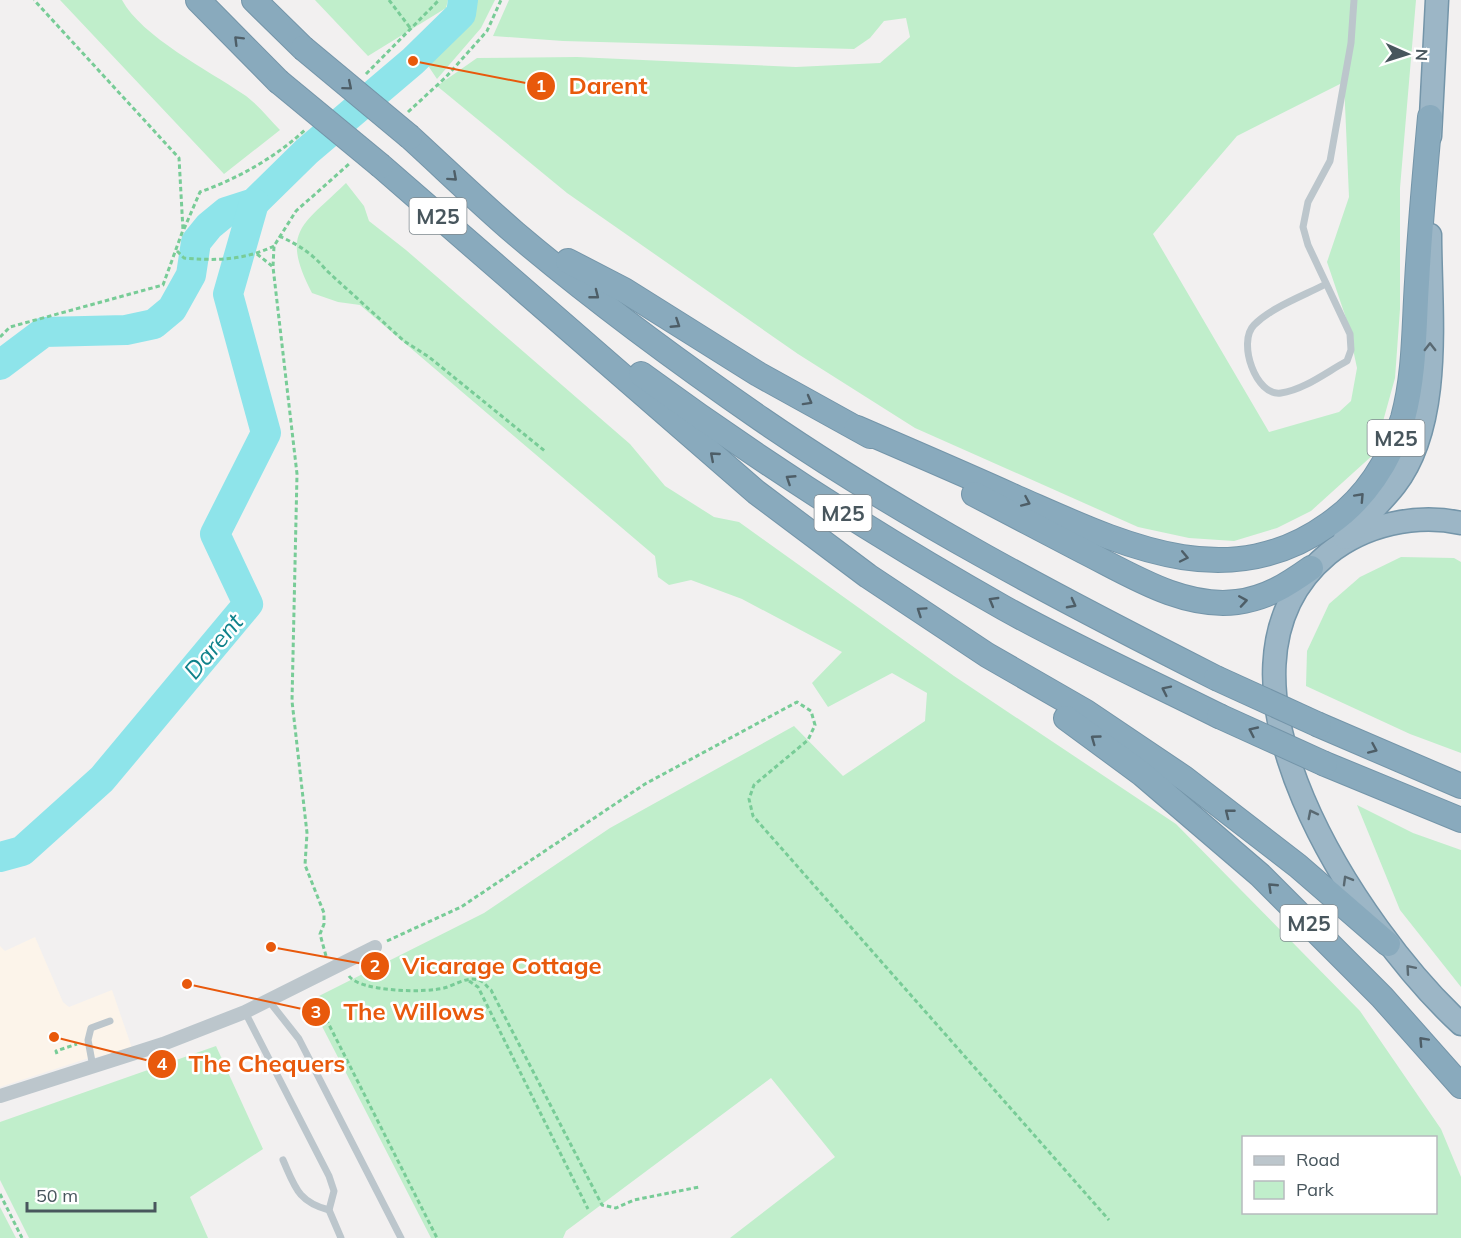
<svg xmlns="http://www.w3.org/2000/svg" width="1461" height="1238" viewBox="0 0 1461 1238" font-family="Mulish,sans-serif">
  <rect width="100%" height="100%" fill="#f2f0f0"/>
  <path fill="#fcf4ea" d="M35 937 63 1002 69 1007 112 990 133 1051 89 1058 0 1087V946L5 951Z"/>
  <g fill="#c0eecb" fill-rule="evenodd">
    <path d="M60 0H122C142 37 208 70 243 94 257 103 268 118 280 130L224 174Z"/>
    <path d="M315 0H448L446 8 368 56Z"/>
    <path d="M472 0H495L481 28 437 79 423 58 467 20Z"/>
    <path d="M509 0H1416L1400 188V309L1395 378 1374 454 1311 511 1277 528 1234 541 1189 538 1138 527 915 428 798 354 567 193 437 86 477 58 577 57 796 67 880 63 910 37 906 18 884 21 870 38 854 49 563 41 493 36ZM1344 82 1349 197 1327 262 1347 321 1357 368 1351 401 1339 412 1269 432 1153 234 1237 136Z"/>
    <path d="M346 183 364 206 369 221 406 250 630 444 665 486 714 517 739 522 954 676 1176 824 1360 1011 1441 1129 1461 1177V1238H730L835 1157 771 1078 566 1231 563 1238H431L309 1001 484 913 610 828 794 726 843 776 925 721 927 693 892 673 828 707 812 683 842 652 742 599 691 580 669 585 658 577 655 556 360 305 338 302 312 293C280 231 302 226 346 183ZM1244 1138H1436V1212H1244Z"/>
    <path d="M1401 557 1454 558 1461 562V753L1410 734 1306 686 1307 651 1329 604 1360 577Z"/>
    <path d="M1357 805 1413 833 1461 850V987L1400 910Z"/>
    <path d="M216 1046 263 1149 190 1197 208 1238H29L0 1180V1122Z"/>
    <path d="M0 1207 16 1238H0Z"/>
  </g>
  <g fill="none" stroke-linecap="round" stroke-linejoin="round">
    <g stroke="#8ee4ea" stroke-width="30">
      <path d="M0 365 44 332 126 330 154 324 172 309 191 275 196 242 209 226 226 212 254 203 307 151 413 61 461 14 463 0"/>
      <path d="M0 857 22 851 102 779 248 604 215 534 266 433 228 294 254 203"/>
    </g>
    <defs>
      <g id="trunk">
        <path d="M1430 136 1437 0"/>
        <path d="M1461 523C1416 513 1364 525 1328 554 1185 673 1361 932 1461 1024"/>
        <path d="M1345 538C1362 521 1380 504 1395 485 1444 422 1430 310 1430 235"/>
      </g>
      <g id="motorway">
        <path d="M198 0 278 81"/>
        <path d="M254 0 303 48"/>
        <path d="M410 137C445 169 479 202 515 233 593 299 677 361 761 419 905 518 1060 599 1216 678"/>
        <path d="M381 166 756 492 868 576 987 655 1086 712 1184 778 1298 866 1388 944"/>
        <path d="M568 261 624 290 758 374 870 436"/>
        <path d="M641 374C757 459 878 537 1004 608 1074 647 1147 680 1219 716"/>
        <path d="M857 428C910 451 964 474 1017 498 1118 542 1226 598 1329 524 1365 499 1390 461 1403 418 1415 374 1414 327 1417 282 1420 227 1425 172 1430 117"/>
        <path d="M974 494C1010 513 1047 532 1083 551 1129 574 1183 609 1237 602 1267 598 1287 585 1311 568"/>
        <path d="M1066 718 1142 774 1260 875 1382 997 1461 1086"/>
        <path d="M1319 725 1461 786"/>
        <path d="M1325 764 1461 820"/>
      </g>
    </defs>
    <use href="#trunk" stroke="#7495a9" stroke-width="25"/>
    <use href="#motorway" stroke="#7495a9" stroke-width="26"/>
    <g stroke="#78cc97" stroke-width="3" stroke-dasharray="4.5 3" stroke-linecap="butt">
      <path d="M389 0 411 29"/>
      <path d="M366 74 439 0"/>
      <path d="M408 112 446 77 487 31 501 0"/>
      <path d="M184 229 200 192C239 178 276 157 306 129"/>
      <path d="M279 236C299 245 313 254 326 270L404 341 429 357 546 452"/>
      <path d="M177 251 184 258C216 261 245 260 274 246"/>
      <path d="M257 254 272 266"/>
      <path d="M0 337 10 327 163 285 183 230 179 158 34 0"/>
      <path d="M387 941 461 907 645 784 797 702 811 711 815 725 808 740 754 785 749 799 753 816 1109 1220"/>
      <path d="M326 956 320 934 324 924V913L305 865 307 833 292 701 297 474 273 267 274 246 296 211 349 164"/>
      <path d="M349 976C360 992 426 993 444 988 456 985 468 975 481 981 484 982 488 988 491 990L602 1205 616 1208 634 1200 699 1187"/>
      <path d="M469 981 478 987 588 1209"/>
      <path d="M316 999 437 1238"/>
      <path d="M57 1054 56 1051 77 1044"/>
      <path d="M0 1194 22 1238"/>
    </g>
    <g stroke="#bcc6cc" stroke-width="7">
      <path d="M1326 284C1303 296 1272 307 1254 325 1237 342 1256 397 1281 393 1304 390 1328 371 1347 361L1351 350 1350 334 1308 245 1303 227 1308 202 1330 161 1351 43 1354 0"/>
      <path d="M269 1001 299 1039 401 1238"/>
      <path d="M245 1012 329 1176 334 1191 329 1210 341 1238"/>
      <path d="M93 1067 88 1040 91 1028 110 1021"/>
      <path d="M283 1160C295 1187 298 1202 329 1210"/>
    </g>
    <path stroke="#bcc6cc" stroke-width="14" d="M0 1096 163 1044 245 1012 375 947"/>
    <use href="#trunk" stroke="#9cb6c6" stroke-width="22"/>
    <use href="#motorway" stroke="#89aabd" stroke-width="24"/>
    <defs>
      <g id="motorway-bridge">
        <path d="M303 48 410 137"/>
        <path d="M278 81 381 166"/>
        <path d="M1216 678 1319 725"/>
        <path d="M1219 716 1325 764"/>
      </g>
    </defs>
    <use href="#motorway-bridge" stroke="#7495a9" stroke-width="26" stroke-linecap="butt"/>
    <use href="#motorway-bridge" stroke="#89aabd" stroke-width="24"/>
  </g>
  <defs><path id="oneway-chevron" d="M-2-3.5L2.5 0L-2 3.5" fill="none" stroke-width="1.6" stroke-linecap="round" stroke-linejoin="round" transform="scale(1.5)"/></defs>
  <g stroke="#4e5e67">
    <use href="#oneway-chevron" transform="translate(238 40) rotate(-135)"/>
    <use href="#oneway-chevron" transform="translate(348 86) rotate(40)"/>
    <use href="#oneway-chevron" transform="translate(453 177) rotate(42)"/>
    <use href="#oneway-chevron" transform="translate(595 295) rotate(38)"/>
    <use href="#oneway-chevron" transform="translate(676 324) rotate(33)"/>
    <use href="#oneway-chevron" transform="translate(808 401) rotate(29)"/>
    <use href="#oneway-chevron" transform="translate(714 456) rotate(-139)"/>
    <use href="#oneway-chevron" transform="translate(790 479) rotate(-147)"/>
    <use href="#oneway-chevron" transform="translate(1360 497) rotate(-47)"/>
    <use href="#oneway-chevron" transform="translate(1026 502) rotate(24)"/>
    <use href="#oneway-chevron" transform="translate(1184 557) rotate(12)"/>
    <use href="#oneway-chevron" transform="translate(993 601) rotate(-150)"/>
    <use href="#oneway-chevron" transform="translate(1243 601) rotate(-9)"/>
    <use href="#oneway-chevron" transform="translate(1072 604) rotate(28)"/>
    <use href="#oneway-chevron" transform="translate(921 611) rotate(-146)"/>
    <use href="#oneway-chevron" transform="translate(1166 690) rotate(-154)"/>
    <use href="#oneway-chevron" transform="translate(1253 731) rotate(-155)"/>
    <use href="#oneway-chevron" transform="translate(1095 739) rotate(-144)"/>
    <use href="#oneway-chevron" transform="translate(1373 749) rotate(24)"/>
    <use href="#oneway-chevron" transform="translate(1229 813) rotate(-142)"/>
    <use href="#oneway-chevron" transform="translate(1272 887) rotate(-136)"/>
    <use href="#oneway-chevron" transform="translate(1423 1041) rotate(-133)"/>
  </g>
  <g stroke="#596972">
    <use href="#oneway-chevron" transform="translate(1430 347) rotate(-90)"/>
    <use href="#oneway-chevron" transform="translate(1312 814) rotate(-117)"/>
    <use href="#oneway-chevron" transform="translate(1347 880) rotate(-120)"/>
    <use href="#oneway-chevron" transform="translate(1410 969) rotate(-131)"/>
  </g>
  <g text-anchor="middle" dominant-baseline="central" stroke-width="5" stroke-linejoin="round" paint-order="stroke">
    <g fill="#fff" stroke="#7f898e" stroke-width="1.5">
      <rect x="409.5" y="198" width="57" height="36" rx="4.5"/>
      <rect x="1367.5" y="420" width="57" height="36" rx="4.5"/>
      <rect x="814.5" y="495" width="57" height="36" rx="4.5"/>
      <rect x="1280.5" y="905" width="57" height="36" rx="4.5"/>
    </g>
    <g font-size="21" font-weight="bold" fill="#48565d">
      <text x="438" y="216">M25</text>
      <text x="1396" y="438">M25</text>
      <text x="843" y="513">M25</text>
      <text x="1309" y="923">M25</text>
    </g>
    <g font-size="24" font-style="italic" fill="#10828b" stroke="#fff">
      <text transform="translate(213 646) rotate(-50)">Darent</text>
    </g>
  </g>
  <path fill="none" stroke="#e8590c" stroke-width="2" d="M413 61L541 86M271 947L375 966M187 984L316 1012M54 1037L162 1064"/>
  <g fill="#e8590c" stroke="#fff" stroke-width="2">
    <circle cx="413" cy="61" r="6"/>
    <circle cx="271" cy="947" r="6"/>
    <circle cx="187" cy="984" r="6"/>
    <circle cx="54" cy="1037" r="6"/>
    <circle cx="541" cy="86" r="15"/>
    <circle cx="375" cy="966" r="15"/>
    <circle cx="316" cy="1012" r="15"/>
    <circle cx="162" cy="1064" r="15"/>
  </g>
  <g font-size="18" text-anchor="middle" font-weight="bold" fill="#fff">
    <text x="541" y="92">1</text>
    <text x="375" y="972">2</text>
    <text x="316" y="1018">3</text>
    <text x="162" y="1070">4</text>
  </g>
  <g font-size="24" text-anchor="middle" font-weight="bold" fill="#e8590c" stroke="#fff" stroke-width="5" stroke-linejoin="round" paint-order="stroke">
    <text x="608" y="94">Darent</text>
    <text x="502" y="974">Vicarage Cottage</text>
    <text x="414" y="1020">The Willows</text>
    <text x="267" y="1072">The Chequers</text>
  </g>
  <rect x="1242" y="1136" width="195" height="78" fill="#ffffff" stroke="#b6bbbe" stroke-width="1.5"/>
  <rect x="1254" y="1156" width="30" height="9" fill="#bcc6cc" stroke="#b6bbbe" stroke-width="1.5"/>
  <text x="1296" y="1166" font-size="18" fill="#48565d">Road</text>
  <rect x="1254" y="1181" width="30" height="18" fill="#c0eecb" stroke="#b6bbbe" stroke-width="1.5"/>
  <text x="1296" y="1196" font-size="18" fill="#48565d">Park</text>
  <g transform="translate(1407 54) rotate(93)" stroke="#ffffff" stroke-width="4.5" paint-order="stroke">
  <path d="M0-4.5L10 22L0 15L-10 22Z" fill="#48565d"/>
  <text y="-9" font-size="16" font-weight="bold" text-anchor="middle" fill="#48565d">N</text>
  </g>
  <path d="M27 1202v9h128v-9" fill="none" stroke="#48565d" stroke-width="3"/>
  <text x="36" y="1202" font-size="18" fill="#48565d" stroke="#ffffff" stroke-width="4.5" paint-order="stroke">50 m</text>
</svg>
